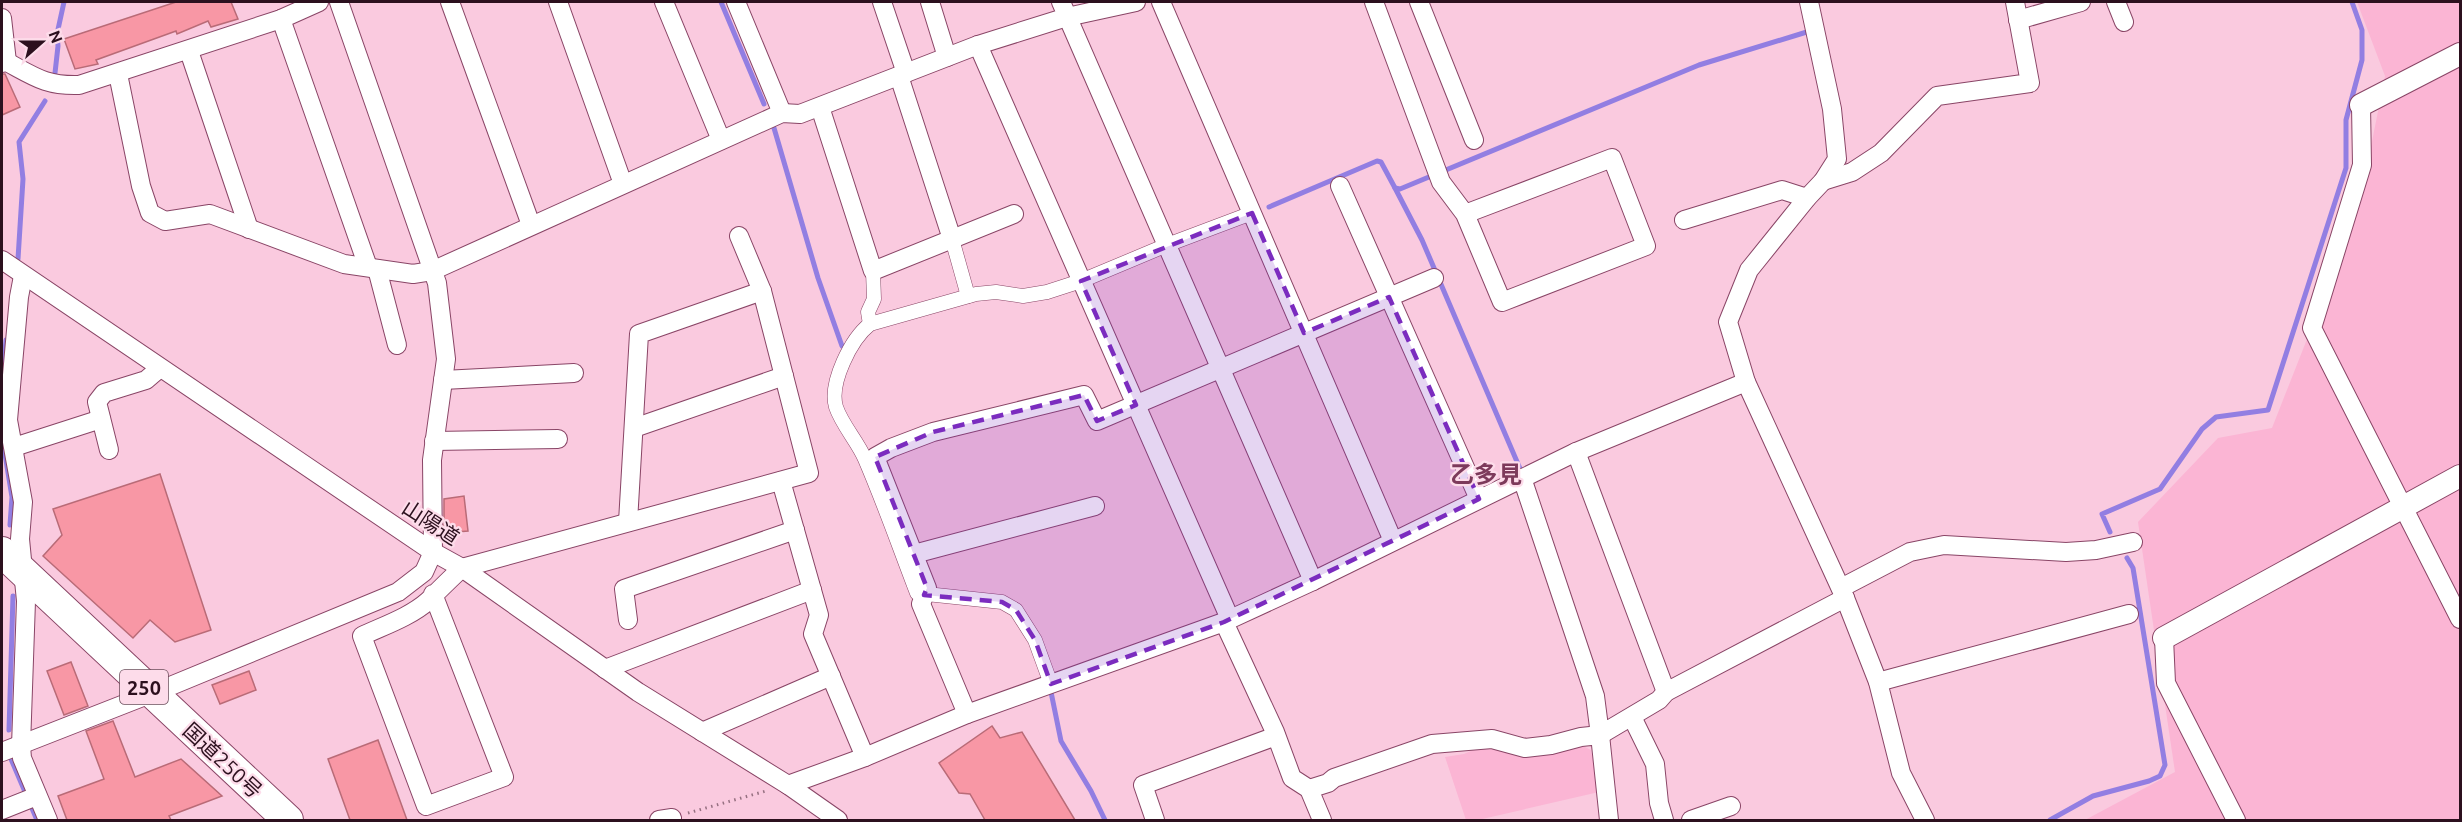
<svg xmlns="http://www.w3.org/2000/svg" width="2462" height="822" viewBox="0 0 2462 822" font-family="Ubuntu,'Noto Sans JP',sans-serif">
  <rect width="100%" height="100%" fill="#facadf"/>
  <g fill="#fbb5d4">
    <path d="M2357 2H2460V820H2085L2175 772 2138 522 2218 438 2272 428 2359 207 2385 76Z"/>
    <path d="M1579 744 1591 750 1599 792 1478 820H1466L1445 757 1464 754 1482 746Z"/>
  </g>
  <g fill="none" stroke-linecap="round" stroke-linejoin="round">
    <g stroke="#927ee2" stroke-width="5">
      <path d="M721 2 764 104"/>
      <path d="M55 73 58 46 57 34 64 2"/>
      <path d="M774 128 818 278 842 346"/>
      <path d="M1395 188 1422 240 1521 471"/>
      <path d="M1269 207 1377 161 1381 162 1395 188 1400 189 1699 65 1810 31"/>
      <path d="M18 259 23 179 19 142 45 101"/>
      <path d="M2 384 6 340"/>
      <path d="M2 448 5 454 12 497 10 525"/>
      <path d="M2110 532 2102 514 2160 489 2202 429 2216 417 2268 410 2346 168V120L2362 60V30L2352 2"/>
      <path d="M1051 692 1061 741 1091 791 1105 820"/>
      <path d="M9 730 13 596"/>
      <path d="M11 759 37 820"/>
      <path d="M2050 820 2093 796 2149 781 2160 776 2165 765 2133 568 2127 558"/>
    </g>
  </g>
  <g fill="#f897a5" stroke="#b96b77" stroke-width="1.5">
    <path d="M176 2H231L238 19 211 27 208 21 177 34 176 31 96 60 98 64 75 69 64 39Z"/>
    <path d="M2 74H5L20 107 2 115Z"/>
    <path d="M160 474 211 630 175 642 150 620 133 638 43 556 62 535 53 509Z"/>
    <path d="M464 496 468 531 444 533V499Z"/>
    <path d="M71 662 88 706 64 715 47 671Z"/>
    <path d="M249 671 256 690 220 704 212 685Z"/>
    <path d="M113 721 135 777 181 759 222 796 169 816 171 820H67L58 796 104 779 86 731Z"/>
    <path d="M992 726 1000 738 1022 732 1075 820H985L970 794 959 793 939 763Z"/>
    <path d="M378 740 407 820H350L328 759Z"/>
  </g>
  <g fill="none" stroke-linecap="round" stroke-linejoin="round">
    <defs>
      <g id="pedestrian">
        <path d="M952 239 968 296"/>
        <path d="M870 324 868 312 874 299 873 271"/>
        <path d="M1051 684 1035 640 1016 610 1002 602 917 593C900 549 884 503 865 459 858 442 842 425 836 407 829 383 851 339 870 324L976 294 996 292 1023 296 1047 292 1081 281 1167 245 1252 213"/>
      </g>
      <g id="minor">
        <path d="M450 2 531 225"/>
        <path d="M558 2 623 184"/>
        <path d="M664 2 721 140"/>
        <path d="M736 2 782 113"/>
        <path d="M882 2 906 73"/>
        <path d="M930 2 947 57"/>
        <path d="M1061 2 1313 581"/>
        <path d="M1161 2 1393 541"/>
        <path d="M1374 2 1441 182 1465 214 1502 302 1646 246 1612 158 1465 214"/>
        <path d="M1419 2 1474 140"/>
        <path d="M1809 2 1832 109 1837 159 1823 181 1807 198 1749 270 1728 322 1746 382 1845 598 1878 682 1901 773 1925 820"/>
        <path d="M2116 2 2124 22"/>
        <path d="M2 18 7 62"/>
        <path d="M281 19 368 267"/>
        <path d="M2018 20 2081 2"/>
        <path d="M978 45 1230 619"/>
        <path d="M189 51 249 229"/>
        <path d="M2 63 7 62C35 77 46 86 79 85L281 19 319 2"/>
        <path d="M118 74 141 186 150 213 165 221 210 214 344 264 413 274 432 271 782 113 800 114 978 45 1067 17 1136 2"/>
        <path d="M899 76 952 239"/>
        <path d="M2361 105 2362 165 2312 328 2460 619"/>
        <path d="M820 107 873 271 1014 214"/>
        <path d="M1823 181 1852 172 1881 153 1937 96 2030 83 2015 2"/>
        <path d="M1340 186 1479 499"/>
        <path d="M1684 220 1782 190 1807 198"/>
        <path d="M2 260 433 552 462 568 638 692 788 785 838 820"/>
        <path d="M377 269 397 345"/>
        <path d="M23 276 19 297 8 420 23 502 20 539 26 601 21 746 22 758 48 820"/>
        <path d="M443 380 574 373"/>
        <path d="M634 428 784 376"/>
        <path d="M434 441 558 439"/>
        <path d="M14 447 101 419"/>
        <path d="M109 450 97 402 104 393 146 380 160 368"/>
        <path d="M1576 452 1666 692"/>
        <path d="M1522 478 1595 696 1600 735 1659 700 1666 692 1845 598"/>
        <path d="M781 481 819 615 813 634 865 757"/>
        <path d="M628 522 639 334 762 291"/>
        <path d="M914 554 1095 506"/>
        <path d="M1841 588 1910 552 1944 545 2066 552 2096 550 2133 542"/>
        <path d="M433 594 504 777 426 806 362 636C383 626 410 617 428 601 439 590 450 579 462 568L809 473 762 291 739 236"/>
        <path d="M628 620 624 589 795 530"/>
        <path d="M1224 622 1275 732 1292 778 1309 789 1322 820"/>
        <path d="M2164 638 2166 683 2236 820"/>
        <path d="M605 669 812 590"/>
        <path d="M1878 682 2129 614"/>
        <path d="M967 714 921 604 927 588 875 457 891 448 933 432 1084 395 1097 421 1434 278"/>
        <path d="M1632 717 1655 764 1659 803 1664 820"/>
        <path d="M702 732 831 676"/>
        <path d="M2 752 168 687 398 592 424 572 433 552 432 460 446 359 437 283 339 2"/>
        <path d="M788 785 865 757 967 714 1224 622 1313 581 1576 452 1746 382"/>
        <path d="M1309 789 1328 783 1334 778 1432 744 1492 739 1525 748 1551 745 1581 737 1600 735 1609 820"/>
        <path d="M2 810 37 796"/>
        <path d="M659 820 672 818"/>
        <path d="M1155 820 1143 785 1276 736"/>
        <path d="M1691 820 1731 806"/>
      </g>
      <g id="tertiary">
        <path d="M2361 105 2460 54"/>
        <path d="M2164 638 2460 476"/>
      </g>
      <path id="trunk" d="M2 552 288 820"/>
    </defs>
    <use href="#pedestrian" stroke="#894566" stroke-width="15"/>
    <use href="#minor" stroke="#894566" stroke-width="20"/>
    <use href="#tertiary" stroke="#894566" stroke-width="24"/>
    <use href="#trunk" stroke="#894566" stroke-width="32"/>
    <path stroke="#967081" stroke-width="3" stroke-dasharray="1.5 4.5" stroke-linecap="butt" d="M688 813 766 791"/>
    <use href="#pedestrian" stroke="#fff" stroke-width="14"/>
    <use href="#minor" stroke="#fff" stroke-width="18"/>
    <use href="#tertiary" stroke="#fff" stroke-width="22"/>
    <use href="#trunk" stroke="#fff" stroke-width="30"/>
  </g>
  <path fill="#7b2cbf" fill-opacity="0.2" stroke="#7b2cbf" stroke-width="4.5" stroke-dasharray="12 8" stroke-linejoin="round" d="M1252 213 1304 333 1389 297 1479 499 1224 622 1051 684 1035 640 1016 610 1002 602 924 595 927 588 875 457 933 432 1084 395 1097 421 1136 405 1081 281Z"/>
  <g text-anchor="middle" dominant-baseline="central" stroke-width="4.5" stroke-linejoin="round" paint-order="stroke">
    <rect fill="#fddcea" stroke="#6b4d5b" stroke-width="1.5" x="120" y="670" width="48" height="34" rx="4.5"/>
    <g font-size="20" font-weight="bold" fill="#2c101e">
      <text x="144" y="687">250</text>
    </g>
    <g font-size="21" fill="#2c101e" stroke="#fddcea">
      <text transform="translate(431 522) rotate(33)">山陽道</text>
      <text transform="translate(223 760) rotate(43)">国道250号</text>
    </g>
    <g font-size="24" font-weight="bold" fill="#7d3a5b" stroke="#fddcea">
      <text x="1486" y="474">乙多見</text>
    </g>
  </g>
  <rect width="2462" height="822" fill="none" stroke="#2c101e" stroke-width="6"/>
  <g transform="translate(42 42) rotate(69)" stroke="#fddcea" stroke-width="4.5" paint-order="stroke">
  <path d="M0-4.5L10 22L0 15L-10 22Z" fill="#2c101e"/>
  <text y="-9" font-size="16" font-weight="bold" text-anchor="middle" fill="#2c101e">N</text>
  </g>
</svg>
